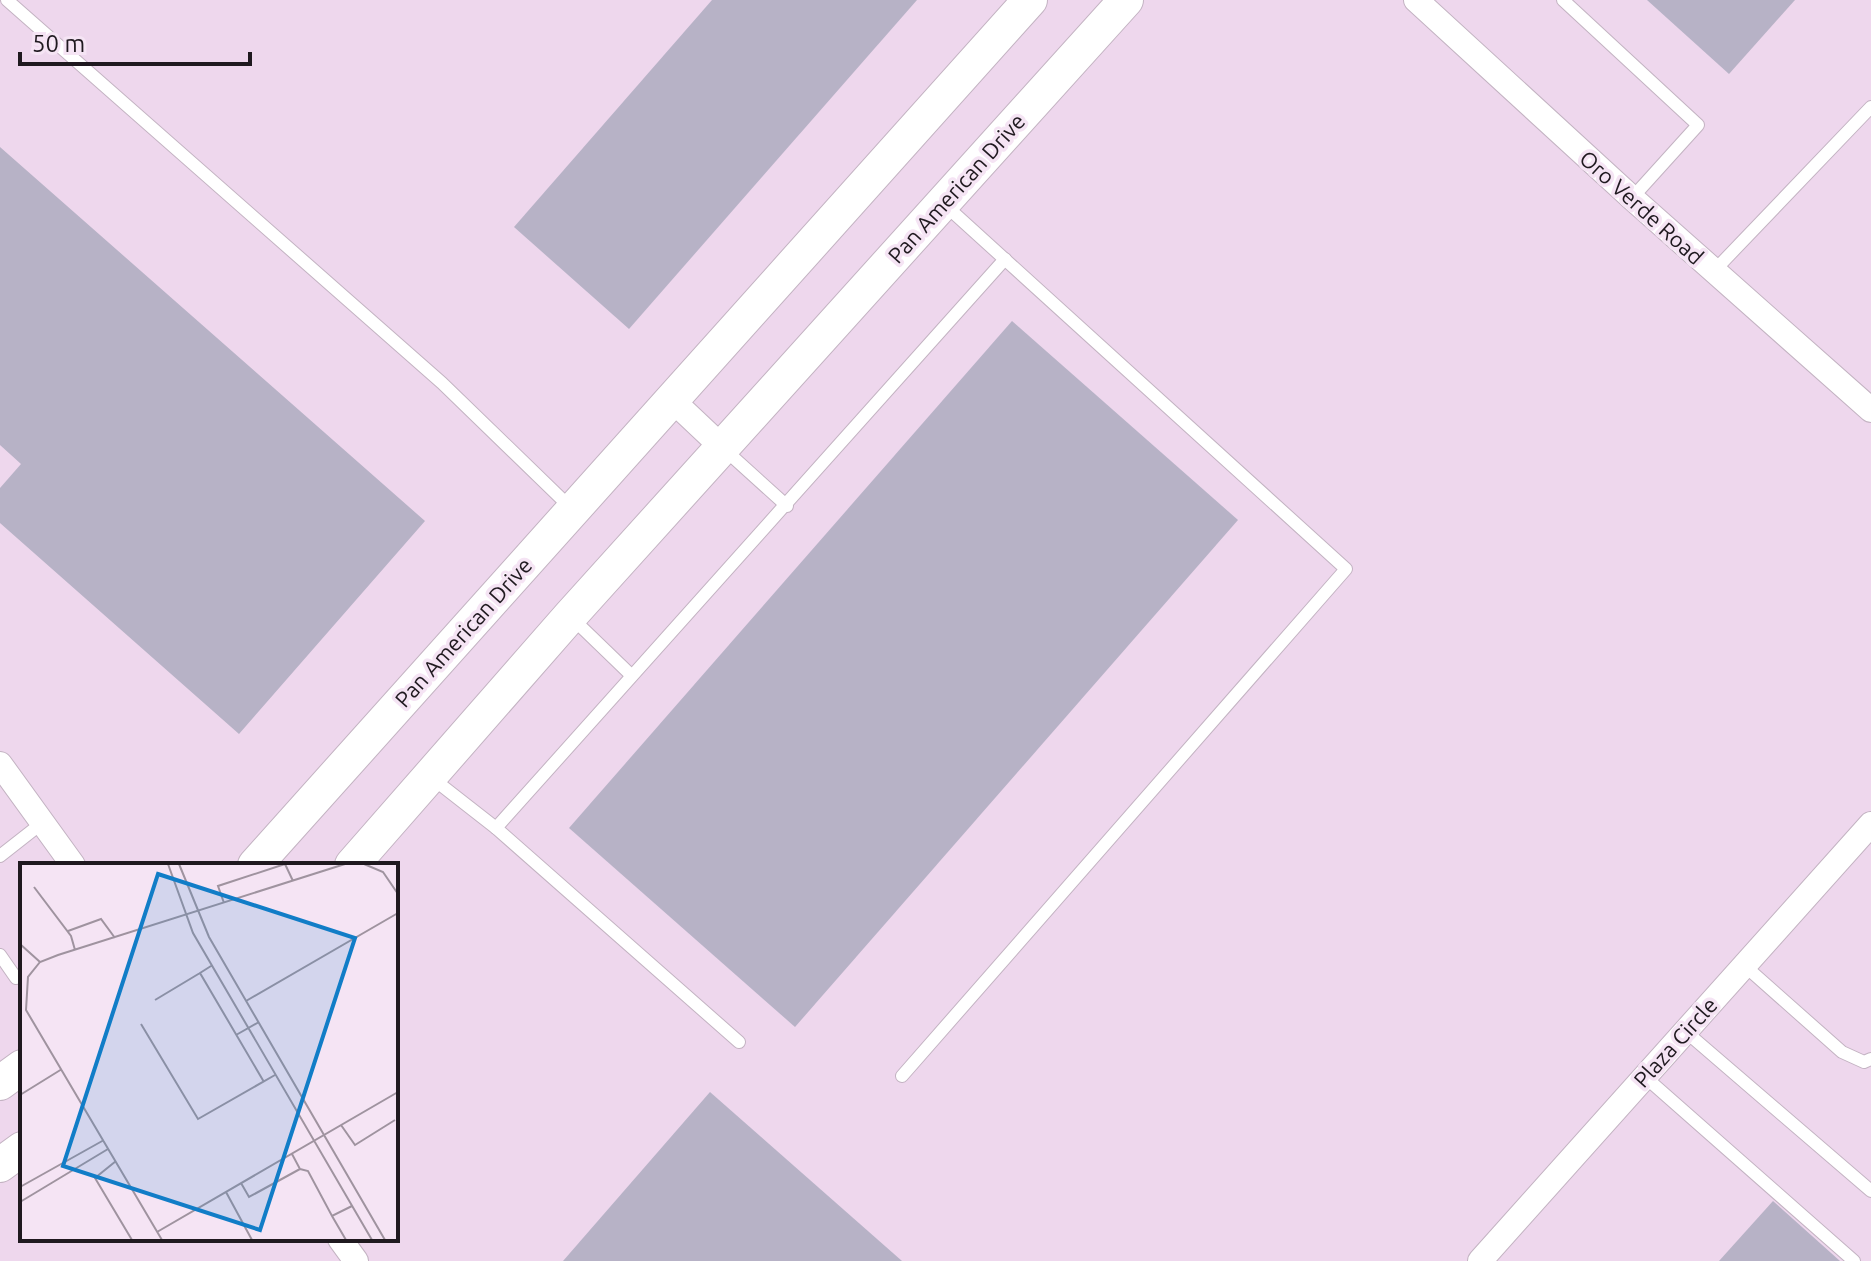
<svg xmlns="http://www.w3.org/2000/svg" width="1871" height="1261" viewBox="0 0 1871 1261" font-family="Ubuntu,sans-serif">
  <rect width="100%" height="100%" fill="#f5e4f4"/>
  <path fill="#eed7ed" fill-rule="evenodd" d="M0 0H1871V1261H0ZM22 865H396V1239H22Z"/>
  <g fill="#b7b2c6">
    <path d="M712 0H917L629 329 514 227Z"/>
    <path d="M1647 0H1795L1729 74Z"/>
    <path d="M0 147 425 521 239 734 0 523V488L21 464 0 445Z"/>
    <path d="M1012 321 1238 520 795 1027 569 828Z"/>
    <path d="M710 1092 902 1261H563Z"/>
    <path d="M1773 1201 1840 1261H1719Z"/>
  </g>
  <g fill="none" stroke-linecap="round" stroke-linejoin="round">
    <defs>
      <g id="lane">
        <path d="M7 0 442 383 572 509"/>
        <path d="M1563 0 1698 125 1632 198"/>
        <path d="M1714 271 1871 107"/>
        <path d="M724 449 787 506"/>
        <path d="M573 619 631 675"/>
        <path d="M432 778 496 828 1005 259"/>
        <path d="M496 828 739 1042"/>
        <path d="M0 856 42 823"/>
        <path d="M0 955 16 978"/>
        <path d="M1745 966 1842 1052 1864 1062 1871 1059"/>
        <path d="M1685 1031 1871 1191"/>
        <path d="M902 1076 1346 569 945 205"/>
        <path d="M1644 1076 1854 1261"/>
      </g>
      <g id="street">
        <path d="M1416 0 1632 198 1871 410"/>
        <path d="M670 398 723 448"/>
        <path d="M0 764 73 865"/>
        <path d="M340 1239 356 1261"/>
        <path d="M1480 1261 1871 824"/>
      </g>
      <g id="secondary">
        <path d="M255 865 1030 0"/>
        <path d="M352 865 570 616 1126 0"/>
        <path d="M0 1083 22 1067"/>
        <path d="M0 1165 22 1149"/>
      </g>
    </defs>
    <use href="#lane" stroke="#c3b3c2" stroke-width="14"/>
    <use href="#street" stroke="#c3b3c2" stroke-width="26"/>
    <use href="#secondary" stroke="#c3b3c2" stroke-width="36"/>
    <use href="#lane" stroke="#fff" stroke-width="12"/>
    <use href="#street" stroke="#fff" stroke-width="24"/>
    <use href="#secondary" stroke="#fff" stroke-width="34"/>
  </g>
  <g text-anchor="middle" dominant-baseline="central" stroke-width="7" stroke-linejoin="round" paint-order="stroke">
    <g font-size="22" fill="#1f191f" stroke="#f5e4f4">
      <text transform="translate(956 188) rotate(-48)">Pan American Drive</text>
      <text transform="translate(1642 207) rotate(42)">Oro Verde Road</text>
      <text transform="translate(463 632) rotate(-48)">Pan American Drive</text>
      <text transform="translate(1675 1042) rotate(-48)">Plaza Circle</text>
    </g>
  </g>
  <g transform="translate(20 863)">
    <rect width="378" height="378" fill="#f5e4f4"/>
    <path fill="none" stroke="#9f939f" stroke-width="2" d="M148 1 173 70 352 377M159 1 189 74 365 377M344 1 363 9 378 31M14 24 51 73 55 87M204 40 198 23 265 1 273 18M48 68 81 56 95 75M0 81 20 99M191 103 180 110 244 219M135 137 180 110M226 138 378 50M121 161 178 256 255 212M216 172 239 159M0 232 42 206M321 262 335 282 375 257M96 298 75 315 112 377M280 306 288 308 312 353 332 343M221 320 229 334 280 306 272 291M0 324 84 277M206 329 232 377M0 339 88 286M312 353 326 377M137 369 378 229M142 377 6 147 8 114 20 99 38 92 325 1"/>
    <path fill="#117dc7" fill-opacity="0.15" stroke="#117dc7" stroke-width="4" d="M138 11 335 75 240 367 43 303Z"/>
    <rect width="378" height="378" fill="none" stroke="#1f191f" stroke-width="4"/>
  </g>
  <path d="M20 52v12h230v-12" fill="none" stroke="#1f191f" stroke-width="4"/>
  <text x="32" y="52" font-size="24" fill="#1f191f" stroke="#f5e4f4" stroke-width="6" paint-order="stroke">50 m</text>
</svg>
